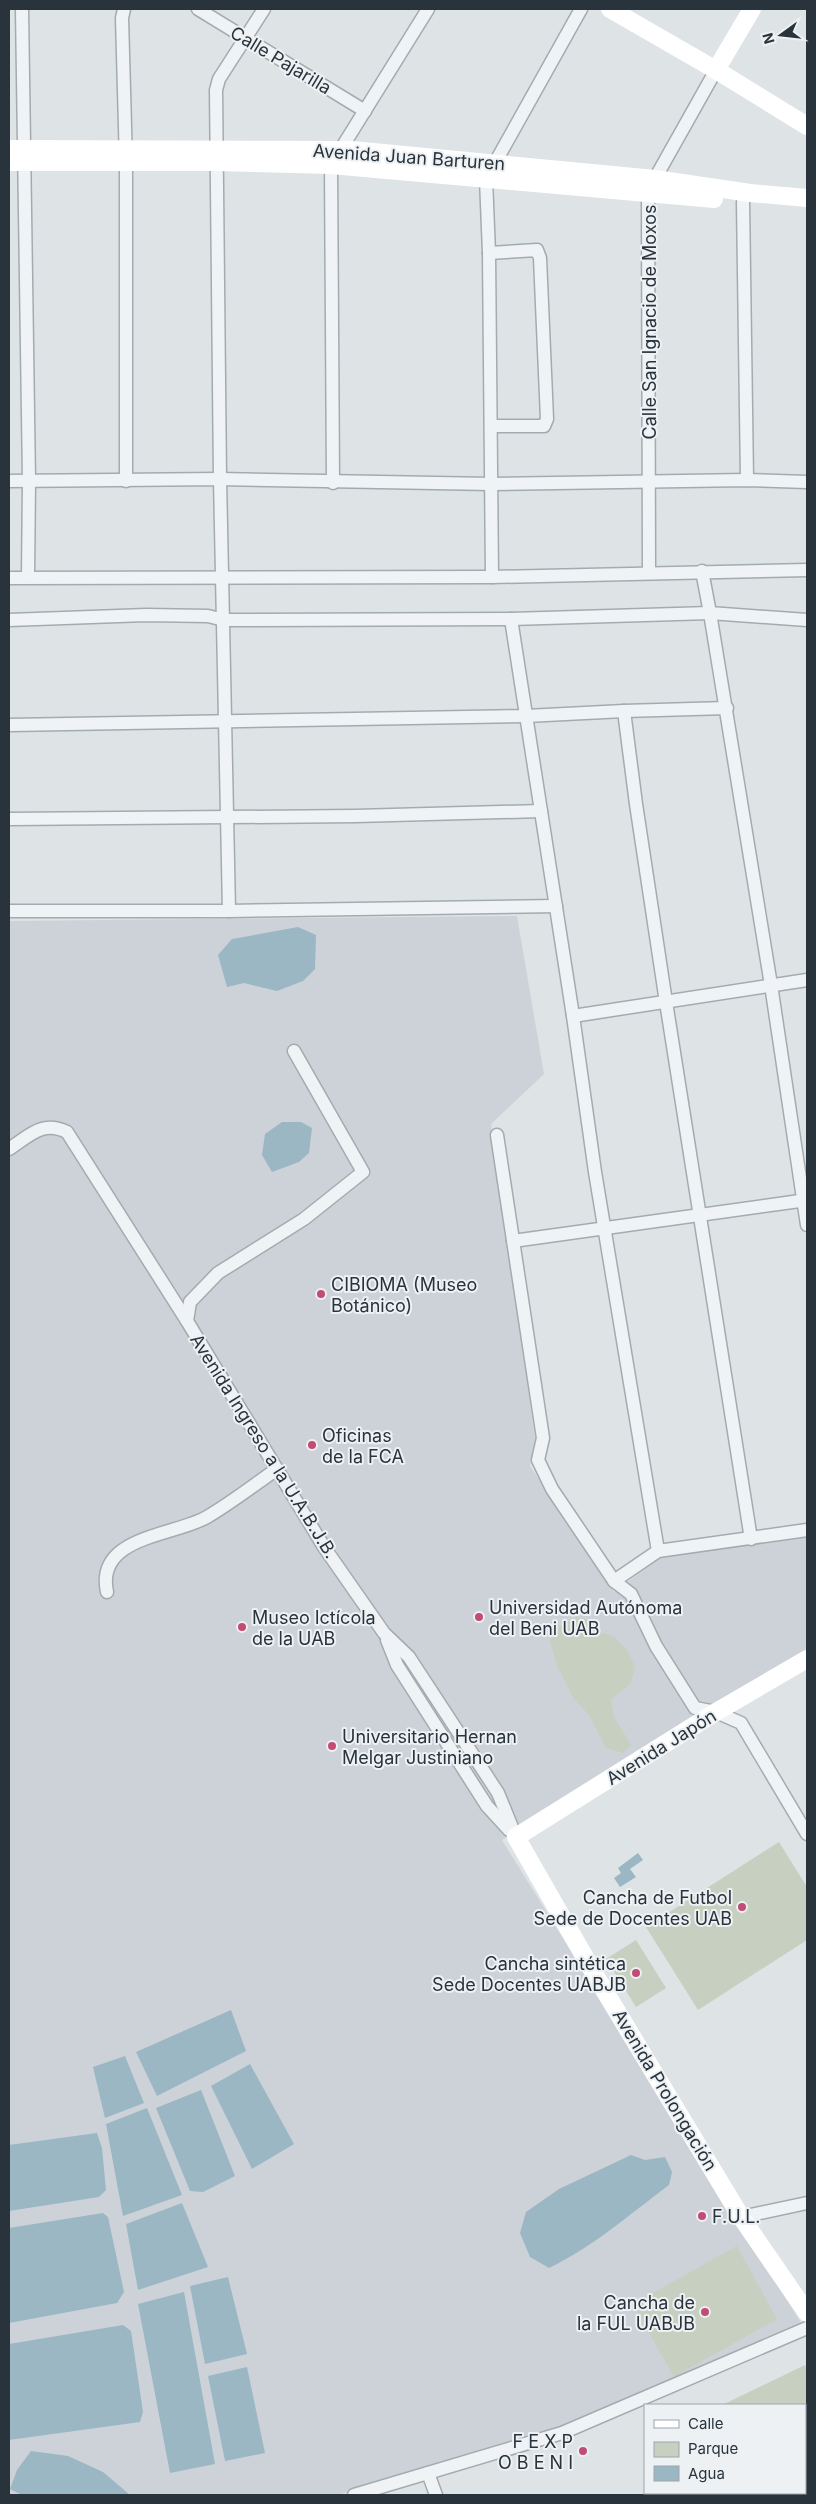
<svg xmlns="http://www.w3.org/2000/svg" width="816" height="2504" viewBox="0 0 816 2504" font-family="Inter,sans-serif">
  <rect width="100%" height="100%" fill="#dee3e6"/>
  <path fill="#ccd2d8" d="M517 916 544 1074 491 1124 535 1439 530 1466 614 1592 663 1556 807 1537V1652L502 1840 803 2326 558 2429 338 2495H9V921Z"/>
  <g fill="#c7d0c0">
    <path d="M577 1617 590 1621 597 1631 613 1636 627 1650 635 1667 631 1683 611 1700 614 1717 631 1745 623 1753 606 1748 589 1715 574 1699 557 1666 550 1641 558 1627Z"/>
    <path d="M779 1842 807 1887V1940L698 2010 646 1927Z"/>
    <path d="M636 1940 666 1988 636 2007 606 1959Z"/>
    <path d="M737 2246 777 2319 674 2377 633 2304Z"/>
    <path d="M805 2365 807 2369V2495H676L675 2493H805V2405H722Z"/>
  </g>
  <g fill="#9bb7c4">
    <path d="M298 927 316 935 315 969 303 981 277 991 244 983 227 987 218 955 232 939Z"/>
    <path d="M282 1122H301L312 1128 309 1153 299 1162 272 1172 262 1155 265 1134Z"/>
    <path d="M638 1853 643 1860 630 1869 636 1877 620 1887 614 1878 621 1873 618 1868Z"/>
    <path d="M231 2010 246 2051 157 2096 136 2052Z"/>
    <path d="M125 2056 144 2103 105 2118 93 2067Z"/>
    <path d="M250 2064 294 2144 252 2169 211 2086Z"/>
    <path d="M201 2090 235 2176 203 2192 190 2191 156 2108Z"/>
    <path d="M147 2108 182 2195 123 2216 106 2124Z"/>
    <path d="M97 2133 102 2148 106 2190 99 2197 9 2211V2145Z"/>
    <path d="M631 2155 645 2160 665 2157 672 2172 669 2185C630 2214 593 2247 549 2268L530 2257 520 2233 526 2212 559 2189Z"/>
    <path d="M182 2203 208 2267 138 2290 126 2224Z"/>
    <path d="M103 2213 108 2217 124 2292 117 2303 9 2323V2228Z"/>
    <path d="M228 2277 247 2354 205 2364 190 2286Z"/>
    <path d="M184 2292 215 2464 170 2473 138 2304Z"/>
    <path d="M123 2325 131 2331 143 2412 140 2422 9 2440V2344Z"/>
    <path d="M247 2367 265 2453 225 2461 208 2376Z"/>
    <path d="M31 2451 68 2456 103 2472 130 2495H22L10 2489 17 2470Z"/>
  </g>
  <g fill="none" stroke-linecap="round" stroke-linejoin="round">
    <defs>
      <g id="street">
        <path d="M22 9 29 481 28 577"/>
        <path d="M124 9 122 18 126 163V481"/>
        <path d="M198 9 365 111"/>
        <path d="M743 202 747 480"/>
        <path d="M489 253 537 250 540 258 547 419 544 426H492"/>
        <path d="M9 481 220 479 491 484 747 480 807 482"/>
        <path d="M333 483 331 165 428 9"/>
        <path d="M702 571 710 613 807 620"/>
        <path d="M649 572 648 191 716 70"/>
        <path d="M492 577 489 253 486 179 581 9"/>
        <path d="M9 578 492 577 807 570"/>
        <path d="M511 619 573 1016 595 1172 658 1551 614 1581"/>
        <path d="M9 620 146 615 208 616 224 620 511 619 710 613 771 985 807 1225"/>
        <path d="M624 711 636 804 666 1002 751 1539"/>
        <path d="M9 725 526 716 624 711 727 708"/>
        <path d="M9 819 356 816 541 811"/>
        <path d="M9 911H229L556 906"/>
        <path d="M229 911 220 479 216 90 219 79 264 9"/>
        <path d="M573 1016 807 980"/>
        <path d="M294 1051 363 1172 304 1219 218 1273 190 1302 187 1321 324 1547 384 1633 409 1657 498 1793 516 1837"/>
        <path d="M497 1135 543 1438 538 1460 552 1489 614 1581 631 1594 656 1646 695 1708 716 1712 741 1723 807 1834"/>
        <path d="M9 1149C29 1136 42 1120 67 1132L187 1321"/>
        <path d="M513 1241 807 1200"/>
        <path d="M658 1551 807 1530"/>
        <path d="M107 1592C95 1536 174 1536 207 1517 231 1503 254 1485 277 1469"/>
        <path d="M387 1640 397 1665 487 1806 509 1830"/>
        <path d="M741 2217 807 2203"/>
        <path d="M428 2473 436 2495"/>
        <path d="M354 2495 562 2433 807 2328"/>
      </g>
    </defs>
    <use href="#street" stroke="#a4abb0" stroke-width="15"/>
    <use href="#street" stroke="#f0f3f5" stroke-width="12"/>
    <g stroke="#fff" stroke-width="18">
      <path d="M610 9 716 70 807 126"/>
      <path d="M716 70 752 9"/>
      <path d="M9 149 352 150 655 179 750 193 807 198"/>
      <path d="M9 162H217L331 165 714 199"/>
      <path d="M807 1659 716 1712 516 1837 595 1975 741 2217 807 2313"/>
    </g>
  </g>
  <g fill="#c34c75" stroke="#edf1f4" stroke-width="2">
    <circle cx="321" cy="1294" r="5"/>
    <circle cx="312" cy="1445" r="5"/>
    <circle cx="479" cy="1617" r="5"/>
    <circle cx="242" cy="1627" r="5"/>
    <circle cx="332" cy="1746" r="5"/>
    <circle cx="742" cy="1907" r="5"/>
    <circle cx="636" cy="1973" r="5"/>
    <circle cx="702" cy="2216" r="5"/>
    <circle cx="705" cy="2312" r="5"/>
    <circle cx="583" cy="2451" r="5"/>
  </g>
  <g text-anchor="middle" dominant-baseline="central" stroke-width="4" stroke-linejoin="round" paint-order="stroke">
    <g font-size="18" fill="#28333c" stroke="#edf1f4">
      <text transform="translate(281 60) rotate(31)">Calle Pajarilla</text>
      <text transform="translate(409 157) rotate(4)">Avenida Juan Barturen</text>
      <text transform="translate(649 322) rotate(-90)">Calle San Ignacio de Moxos</text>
      <text transform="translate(264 1446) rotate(58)">Avenida Ingreso a la U.A.B.J.B.</text>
      <text transform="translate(661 1747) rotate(-32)">Avenida Japón</text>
      <text transform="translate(665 2090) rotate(59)">Avenida Prolongación</text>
    </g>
    <g font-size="18" fill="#28333c" stroke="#edf1f4" text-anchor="start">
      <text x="331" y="1284">CIBIOMA (Museo<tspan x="331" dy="21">Botánico)</tspan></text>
      <text x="322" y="1435">Oficinas<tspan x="322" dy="21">de la FCA</tspan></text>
      <text x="489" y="1607">Universidad Autónoma<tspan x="489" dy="21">del Beni UAB</tspan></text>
      <text x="252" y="1617">Museo Ictícola<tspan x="252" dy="21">de la UAB</tspan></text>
      <text x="342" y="1736">Universitario Hernan<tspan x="342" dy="21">Melgar Justiniano</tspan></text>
      <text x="732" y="1897" text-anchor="end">Cancha de Futbol<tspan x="732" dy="21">Sede de Docentes UAB</tspan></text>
      <text x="626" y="1963" text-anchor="end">Cancha sintética<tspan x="626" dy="21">Sede Docentes UABJB</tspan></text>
      <text x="712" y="2216">F.U.L.</text>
      <text x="695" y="2302" text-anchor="end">Cancha de<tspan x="695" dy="21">la FUL UABJB</tspan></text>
      <text x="573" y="2441" text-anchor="end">F E X P<tspan x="573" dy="21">O B E N I</tspan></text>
    </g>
  </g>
  <rect width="816" height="2504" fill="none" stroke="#28333c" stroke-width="20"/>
  <rect x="644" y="2404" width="162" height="90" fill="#edf1f4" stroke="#9ea5aa"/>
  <rect x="654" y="2420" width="25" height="8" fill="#ffffff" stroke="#9ea5aa"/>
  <text x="688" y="2429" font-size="15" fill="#28333c">Calle</text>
  <rect x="654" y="2442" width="25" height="15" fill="#c7d0c0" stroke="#9ea5aa"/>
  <text x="688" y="2454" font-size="15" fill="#28333c">Parque</text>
  <rect x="654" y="2466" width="25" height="15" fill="#9bb7c4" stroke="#9ea5aa"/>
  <text x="688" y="2479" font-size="15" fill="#28333c">Agua</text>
  <g transform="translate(781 35) rotate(255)" stroke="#edf1f4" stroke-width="4" paint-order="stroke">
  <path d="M0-4L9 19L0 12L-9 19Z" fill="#28333c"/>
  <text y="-8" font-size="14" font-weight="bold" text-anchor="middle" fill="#28333c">N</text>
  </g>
</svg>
